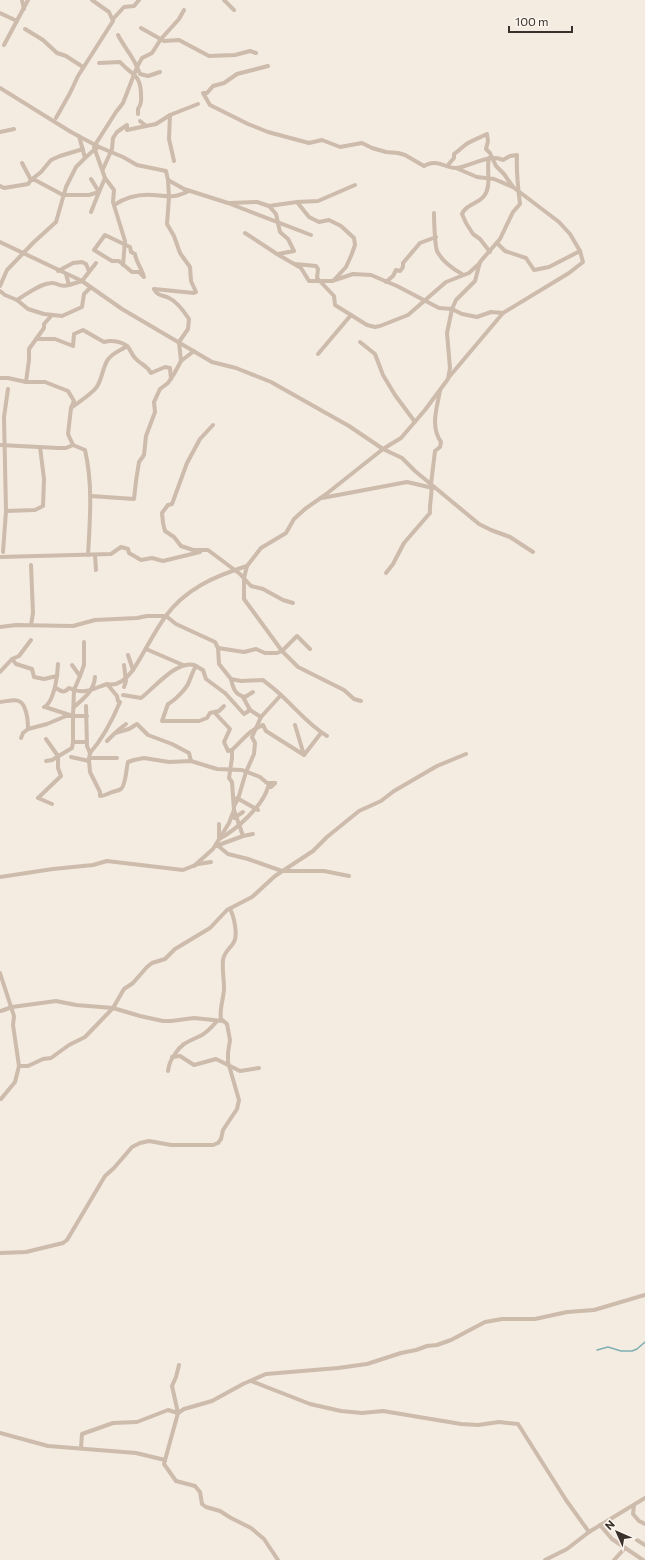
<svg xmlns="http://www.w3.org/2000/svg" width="645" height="1560" viewBox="0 0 645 1560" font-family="Commissioner,sans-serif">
  <rect width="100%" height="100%" fill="#f4ebe1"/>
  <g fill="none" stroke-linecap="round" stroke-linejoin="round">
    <path stroke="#7fb0b2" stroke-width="1.5" d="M597 1350 608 1347 621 1351H632L637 1349 645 1342"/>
    <g stroke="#cdbbac" stroke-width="4">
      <path d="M22 0 24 9"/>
      <path d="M224 0 234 10"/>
      <path d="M0 13 17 21"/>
      <path d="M113 19 124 7 134 6 139 0"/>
      <path d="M141 28 164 41 179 40 209 56 235 55 250 51 256 53"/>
      <path d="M25 29 43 40 57 53 66 56 83 67"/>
      <path d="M4 45 28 0"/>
      <path d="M99 63 120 62C131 75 140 73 141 93 141 100 142 103 138 109V114"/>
      <path d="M268 66 237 74 224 83 213 86 207 93H203L210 105 248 124 268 132 309 143 322 140 340 147 362 143 372 148 386 152 398 153 405 155 424 166C426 165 430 163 433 163 441 162 449 169 457 168 471 166 490 153 503 160L510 156 517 155C516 172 518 188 520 204L513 212 500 239 480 262 475 281 456 300 452 309 447 333 450 368 448 379 425 410 401 438 383 449 325 495 305 509 294 519 286 533 261 548 247 566 244 578V599L282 651 298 667 344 690 354 699 361 701"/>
      <path d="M160 72 148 76 140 74 137 67 142 58 152 53 161 39 179 19 184 10"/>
      <path d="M0 88 71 132 99 147 123 157 137 165 166 171 168 180 184 189 228 203 311 235"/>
      <path d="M170 115 169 139 174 161"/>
      <path d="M56 118 70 93 78 76 113 21 109 12 92 0"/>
      <path d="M140 121 146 126 156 124 170 115 198 104"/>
      <path d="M0 132 14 129"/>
      <path d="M79 136 85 158"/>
      <path d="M95 145 116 112 123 103 137 67C132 55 124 47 118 35"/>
      <path d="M94 147 105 178 114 190 113 202 125 241 123 265"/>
      <path d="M489 158C486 170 492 186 484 196 478 204 465 205 462 214L466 223 473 234 480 239 490 252"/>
      <path d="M22 163 31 180H35L63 195H89L99 192 105 178"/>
      <path d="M447 166 454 158V154C460 150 463 146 468 143 471 141 483 136 487 134L488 141 486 149 490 153 496 166 504 174 513 187 559 222 570 234 580 251 549 267 534 270 526 258 505 251 497 243"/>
      <path d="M456 168 477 177 494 179 513 187"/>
      <path d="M103 169 112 149 113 138 117 132 127 125V130L146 126"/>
      <path d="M0 186 4 188 28 184 31 180 41 172 51 160 60 156 83 149"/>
      <path d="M297 202 318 201 355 185"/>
      <path d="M230 203 257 202 269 206 276 214 280 232 288 239 294 251 278 254"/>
      <path d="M114 205C125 198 138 194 152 195 170 196 172 199 189 191"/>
      <path d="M269 206 297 202 309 217 319 222 329 220 341 226 354 238 355 245 351 256 346 267 335 279"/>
      <path d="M91 212 99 192 91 179"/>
      <path d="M434 213C434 221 435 246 437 251 442 261 453 269 462 274"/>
      <path d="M245 233 277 254 301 268 309 281H332L353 274 371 275 397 286 439 308 452 309 462 314 477 317 491 312 503 313"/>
      <path d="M105 235 130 247 131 252 135 254C136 262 142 269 144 277L139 272H132L119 261H112L94 250Z"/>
      <path d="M0 242 82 281 122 309 212 362 236 368 271 382 349 426 383 449 402 458 415 471 479 524 491 530 510 537 533 552"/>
      <path d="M295 264 316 266 318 269 317 278 334 296 335 305 367 325 375 327 380 326 408 315 446 282 469 273 480 263"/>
      <path d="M58 271 73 263 82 262 86 264 89 271"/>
      <path d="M66 274 69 285 82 281 96 263"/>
      <path d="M386 282 393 276 396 270 400 271 403 267V263L420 243 436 237"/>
      <path d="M0 286 7 270 34 242 56 222 66 187 76 167 85 158 95 149 99 147"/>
      <path d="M154 289 194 293 196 292 191 281 190 267 180 253 174 236 167 224 169 197 168 180"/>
      <path d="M0 291 5 295 17 300 28 309 44 314 62 316 82 307 84 294 90 288"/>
      <path d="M17 300C27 294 39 284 51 283 58 282 58 288 69 285"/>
      <path d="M36 339H55L73 346 74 334 83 330 104 342C111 340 122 341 128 347 131 351 132 355 135 358 141 365 146 364 151 373L165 367 170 368 171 379"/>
      <path d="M360 342 375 354 383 375 395 395 415 422"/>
      <path d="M318 354 351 315"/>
      <path d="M181 361 194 351"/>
      <path d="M449 377 503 313 569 273 583 262 580 251"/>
      <path d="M0 378H8L26 382H45L68 391 74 401 71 408 68 434 73 445 85 450C93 484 90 520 88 555"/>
      <path d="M26 382 29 360V349L44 328V324L52 315"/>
      <path d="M71 408C80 401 89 396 96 388 102 380 102 370 107 361 111 353 120 351 127 346"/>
      <path d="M213 425 200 439 187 463 172 504 168 505 162 513 163 523 165 531 174 537 181 546 193 550H208L240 574 251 586 263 589 283 600 293 603"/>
      <path d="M0 445 58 448H66L73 445"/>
      <path d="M91 496 134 499 136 481 139 462 144 455 146 436 155 412 154 402 160 389 168 383 174 374 181 361 179 342 188 329 189 319C185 313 176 301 169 298 163 295 157 296 154 289"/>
      <path d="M322 498 407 482 433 488"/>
      <path d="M6 511 35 510 43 506 44 479 40 447"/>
      <path d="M3 552 6 511 4 417 8 389"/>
      <path d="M95 555 96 570"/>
      <path d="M0 557 111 554 121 547 128 549 129 553 141 560 152 558 163 561 200 552"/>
      <path d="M386 573 393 564 404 543 430 513C429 504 433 492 431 484L435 451 440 447 441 442C430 427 437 407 440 391"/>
      <path d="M31 625 33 613 31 565"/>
      <path d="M0 627 16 625 73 626 95 620 137 618 147 616H166L176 624 215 642 218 648"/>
      <path d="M146 649 183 665"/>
      <path d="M310 649 297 636 282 651 277 653H265L256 649 244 652 218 648 219 664 231 679 241 681 263 680C269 685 276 690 282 696 297 710 309 725 327 736"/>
      <path d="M12 659 16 664 32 669 34 677 44 679 57 676 58 664"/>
      <path d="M196 666C192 672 191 678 188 684 185 690 174 701 168 704L162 721H199L207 718 210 713 219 711 224 706"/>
      <path d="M133 670C144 653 153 634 165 617 185 589 215 576 247 566"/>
      <path d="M0 672 12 659 19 656 31 640"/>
      <path d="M80 676 84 665V642"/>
      <path d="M231 679C233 688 235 695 245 697L253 692"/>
      <path d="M107 684C118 687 127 678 133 670L128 655"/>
      <path d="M124 687 126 681 124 665"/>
      <path d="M56 688C62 692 64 693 69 688 85 695 92 689 107 684L117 696 118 701 120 702C112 721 104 737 90 753"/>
      <path d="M123 695 141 698C154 688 177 660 194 665 197 666 200 669 203 670L206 679 225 693 244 714 250 710 261 717 281 695"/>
      <path d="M243 697 250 710"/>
      <path d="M0 702C11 701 21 696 25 709 28 716 28 721 28 729"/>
      <path d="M86 706 87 746 90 753 89 761 90 772 100 792V796C105 796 107 794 112 792 115 791 118 791 121 789 126 785 126 769 128 762L134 760 144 758 169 762 191 761 217 769 242 770 260 777 267 783H275"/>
      <path d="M44 707C52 704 56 684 57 676"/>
      <path d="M45 707 73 716 74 690 80 676 72 665"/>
      <path d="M74 707C84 698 94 691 95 677"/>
      <path d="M214 712 230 729 224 742 228 751 232 750"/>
      <path d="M73 716V742H86"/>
      <path d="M117 731 126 724"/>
      <path d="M21 738 23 733 28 729 47 724 66 716H87"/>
      <path d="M46 739 58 756V768L61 776 38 798 52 804"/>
      <path d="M107 741 115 733 129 729 137 724 148 735 172 744 189 753 191 761"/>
      <path d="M304 755 321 733"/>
      <path d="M71 757 89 761"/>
      <path d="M89 758H117"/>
      <path d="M46 761 52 760 72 748 73 742"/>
      <path d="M237 798 258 810"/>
      <path d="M234 806 238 799 246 772 254 754 255 743 252 737 261 717"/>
      <path d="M234 810 243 836"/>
      <path d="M234 818 243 812"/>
      <path d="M219 824V839C236 830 263 806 268 787H271L275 783"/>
      <path d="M217 845 228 854 248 859 282 871H324L349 876"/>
      <path d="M216 846 243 836 253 834"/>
      <path d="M194 866 213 849 229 823 234 810 232 782 229 778 232 758V750C242 741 249 730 263 725L266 731 304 755 295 725"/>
      <path d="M0 877 53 869 93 865 107 861 183 870 198 864 211 862"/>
      <path d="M0 973 14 1016 13 1025 19 1066 15 1082 1 1099"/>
      <path d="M0 1011H1L12 1007 56 1001 76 1005 113 1008 140 1016 163 1021H171L194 1018 223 1021"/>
      <path d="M172 1057 180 1056 194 1065 216 1059 240 1071 259 1068"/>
      <path d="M19 1066H28L43 1059 51 1058 69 1045 85 1037 113 1008 124 989 133 983 147 967 152 963 165 959 175 949 210 928 227 910 252 897 275 876 313 851 327 837 359 811 381 801 394 791 437 766 466 754"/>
      <path d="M168 1071C169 1063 171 1060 175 1054 181 1044 187 1042 198 1037 206 1034 212 1027 217 1021"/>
      <path d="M0 1253 26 1252 63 1243 67 1240 105 1176 114 1168 132 1147 140 1143 149 1141 171 1145H213L218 1143 221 1139 223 1130 237 1109 239 1100 228 1062V1053L230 1040 227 1024 221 1019C219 1009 224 998 224 988 224 979 222 969 223 960 224 952 230 949 234 942 238 935 234 916 230 909"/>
      <path d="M251 1381 310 1404 341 1411 362 1413 383 1411 461 1424 478 1425 499 1422 518 1424 566 1500 589 1532"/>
      <path d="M0 1433 48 1446 136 1453 165 1460 164 1464 176 1481 195 1486 200 1492 202 1504 206 1507 220 1511 231 1518 251 1528 264 1539 278 1560"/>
      <path d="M81 1448 82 1434 113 1423 137 1422 168 1410 178 1413 184 1409 212 1401 243 1384 266 1374 338 1368 367 1364 401 1353 416 1350 427 1346 437 1345 451 1340 485 1322 502 1319H535L567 1312 594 1310 645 1295"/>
      <path d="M165 1460 178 1413 172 1386 176 1377 179 1365"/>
      <path d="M634 1505 633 1514 639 1521 645 1524"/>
      <path d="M600 1525 612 1539 643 1560"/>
      <path d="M637 1540 645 1545"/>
      <path d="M545 1560 567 1549 589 1532 645 1498"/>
      <path d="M614 1560 625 1548"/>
    </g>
  </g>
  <g transform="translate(617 1532) rotate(315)" stroke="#fbf5ee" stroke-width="3" paint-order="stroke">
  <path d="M0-3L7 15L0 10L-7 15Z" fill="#3b302b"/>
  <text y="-6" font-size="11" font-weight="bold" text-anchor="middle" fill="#3b302b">N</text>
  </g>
  <path d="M509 26v6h63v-6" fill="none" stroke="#3b302b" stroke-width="2"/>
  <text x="515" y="26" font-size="12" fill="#3b302b" stroke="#fbf5ee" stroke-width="3" paint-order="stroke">100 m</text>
</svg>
